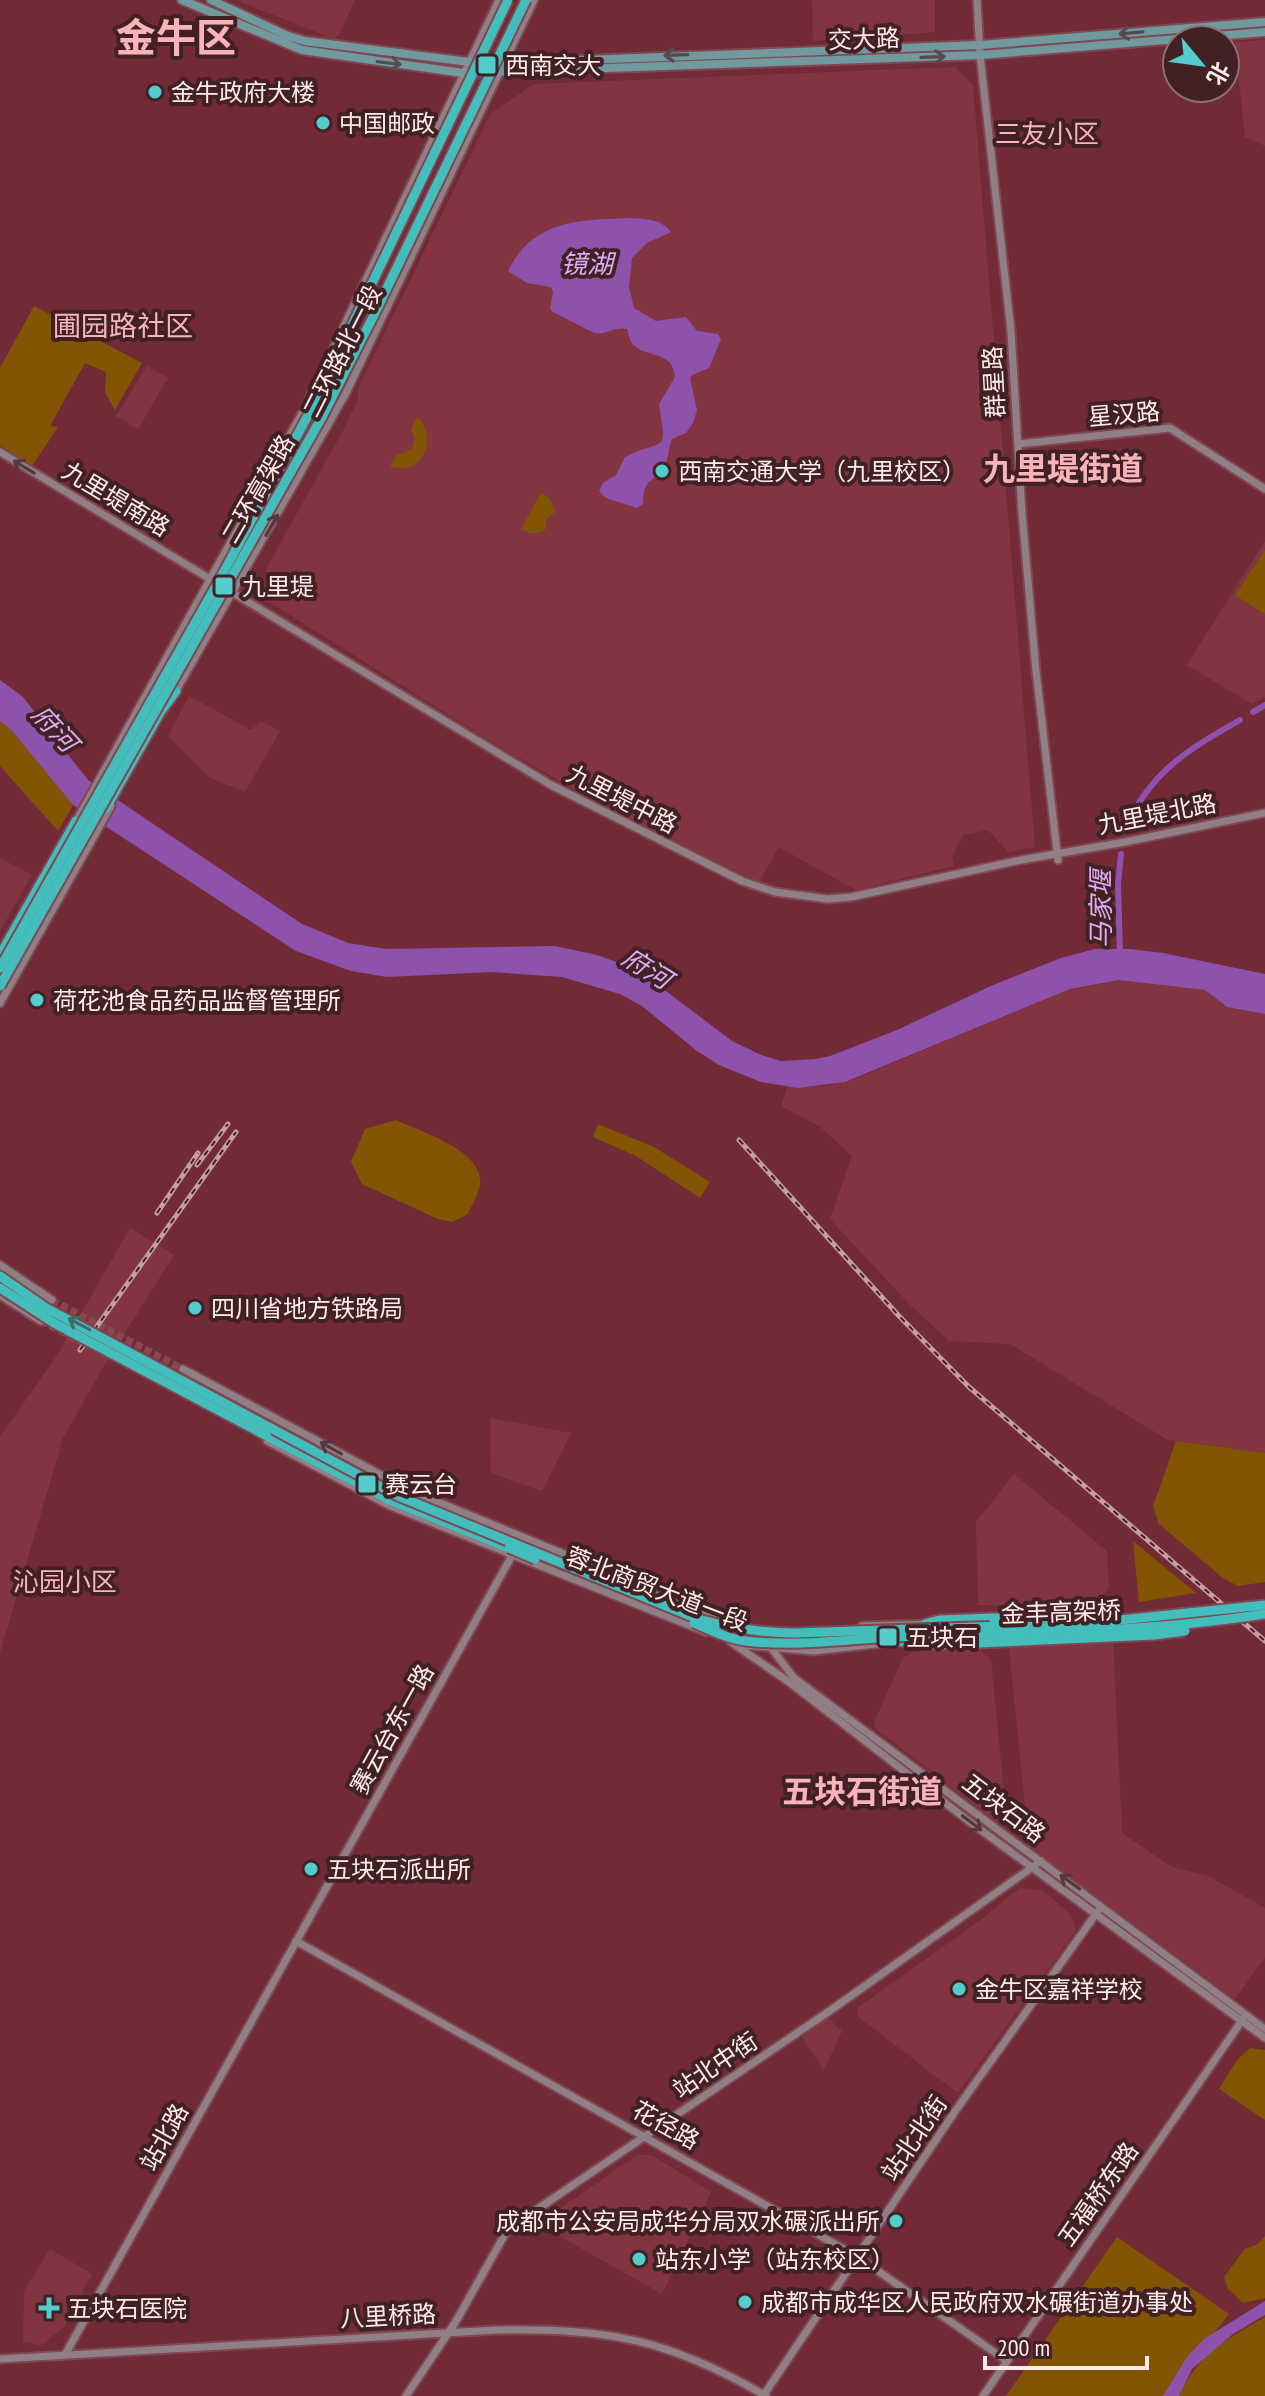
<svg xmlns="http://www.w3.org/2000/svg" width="1265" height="2396" viewBox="0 0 1265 2396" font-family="'PT Sans Narrow','Noto Sans SC',sans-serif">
  <rect width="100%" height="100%" fill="#722b36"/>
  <g fill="#823540">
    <path d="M236 0H355L340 33 334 39Z"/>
    <path d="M812 0H935V32L813 41Z"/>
    <path d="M1265 40V146L1245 137 1235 42Z"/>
    <path d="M955 67 973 85 1035 847 1008 852 988 830 963 835 952 856 954 866 856 890 779 847 759 882 602 805 500 747 263 598 267 567 345 427 358 399V388L491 113 534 84Z"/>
    <path d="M147 366 168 378 138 429 116 416Z"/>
    <path d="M1265 541V697L1252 704 1187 665Z"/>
    <path d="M189 696 251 730 261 721 280 731 245 792 210 778 168 736Z"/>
    <path d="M0 858 32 875 0 931Z"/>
    <path d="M1119 980 1205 990 1227 1007 1265 1014V1453L1168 1440 1010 1344 949 1341 908 1303 830 1219 852 1156 819 1126 781 1106 787 1087 828 1086 855 1079 1070 989Z"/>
    <path d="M130 1228 174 1255 101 1371 63 1438 0 1653V1437L58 1354Z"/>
    <path d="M490 1418 571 1433 542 1491 491 1473Z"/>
    <path d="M1014 1474 1107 1551 1109 1589 1091 1605H978L976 1522Z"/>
    <path d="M1008 1639H1113L1122 1833 1172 1867 1208 1876 1265 1908V1957L1235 1999 1029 1847Z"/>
    <path d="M979 1649 991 1660 1006 1812 997 1822 876 1729 874 1722 903 1658 913 1652Z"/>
    <path d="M1020 1888 1043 1890 1071 1915 1076 1930 958 2093 858 2017 857 2008 979 1921Z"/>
    <path d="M826 2016 842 2031 824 2070 800 2034Z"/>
    <path d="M637 2155H652L711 2192 662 2294 538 2224Z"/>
    <path d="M50 2249 92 2274 65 2326 42 2345 23 2342 24 2291Z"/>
  </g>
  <g fill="#815504">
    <path d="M34 306 142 363 115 410 105 392 106 372 85 363 50 426 58 427 32 466 0 445V368Z"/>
    <path d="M418 417C439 440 422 477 390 466L397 454 405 453 412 449 415 437 411 429Z"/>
    <path d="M541 493 550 499 555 512 547 518 545 530C537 535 529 534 521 529Z"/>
    <path d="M1264 551 1265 552V614L1235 595Z"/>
    <path d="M0 721 12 731 73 805 58 831 0 766Z"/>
    <path d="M396 1120C421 1132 477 1148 480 1179 482 1189 472 1204 468 1214L452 1222 438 1219 362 1184 351 1162 365 1129Z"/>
    <path d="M598 1124 654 1147 710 1182 700 1198 636 1156 593 1137Z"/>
    <path d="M1176 1441 1265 1453V1582L1238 1586 1223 1578 1159 1524 1153 1506Z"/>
    <path d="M1133 1541 1196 1593 1139 1602Z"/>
    <path d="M1250 2048 1265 2050V2120L1219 2089 1237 2060Z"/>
    <path d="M1265 2236V2298L1243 2303 1228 2289 1224 2277 1245 2249 1258 2244Z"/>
    <path d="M1117 2237 1229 2314 1165 2396H1006Z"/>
    <path d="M1265 2317V2396H1179C1198 2354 1227 2339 1265 2317Z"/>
  </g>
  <g fill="#8f52ac">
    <path d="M631 218C645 219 662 219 671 232L647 243 632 258 629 287 634 308 656 321 686 317 697 331 718 334 721 339 709 368 692 375 690 378 697 410 693 423 686 433 672 439C668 448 669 457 665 465 654 487 643 474 643 504L637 508 606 498 599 491 603 483 616 475 625 457C666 437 667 456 659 404L675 377C673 352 652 358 636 347 630 343 629 336 627 329 615 326 606 335 594 333L553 312 550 309 553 292 551 287 527 283 508 271C533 219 581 220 631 218Z"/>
    <path d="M0 680 23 697 88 780 302 924 348 943 386 949 555 946 597 955 622 964 646 976 732 1041 761 1055 781 1061 815 1059 830 1056 897 1030 993 985 1061 958 1095 949H1130L1163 953 1265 974V1014L1227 1007 1205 990 1119 980 1070 989 845 1082 798 1088 761 1082 719 1065 697 1051 642 1006 620 994 562 977 491 972 387 977 351 971 296 951 73 805 12 731 0 721Z"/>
    <path d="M1265 2301V2315L1233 2334 1192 2369 1179 2396H1163L1187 2357 1204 2339Z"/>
  </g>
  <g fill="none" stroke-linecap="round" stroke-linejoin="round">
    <g stroke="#8f52ac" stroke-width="6">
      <path d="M1253 712 1265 705"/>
      <path d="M1124 832C1149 772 1186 751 1240 720"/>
      <path d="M1120 954 1118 884 1121 854"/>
    </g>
    <g stroke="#874851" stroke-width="7" stroke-dasharray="7 3.5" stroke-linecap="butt">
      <path d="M52 1300 183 1369"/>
      <path d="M41 1321 89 1346"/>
    </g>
    <defs>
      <g id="secondary">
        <path d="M977 0 980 55 1011 331 1022 513 1036 671 1058 860"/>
        <path d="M1018 444 1170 428 1265 489"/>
        <path d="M0 452 551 785 742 881 775 892 828 899 851 897 1021 860 1125 842 1265 813"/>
        <path d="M174 694 346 393 534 0"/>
        <path d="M74 825 305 408 499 0"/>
        <path d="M0 1003 111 806"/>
        <path d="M0 1265 52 1300"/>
        <path d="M0 1295 41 1321"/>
        <path d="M183 1369 411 1491 559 1552 678 1605 742 1625"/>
        <path d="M267 1441 388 1505 706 1632"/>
        <path d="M862 1626 929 1624"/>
        <path d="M753 1631 772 1649 794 1678 1265 2029"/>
        <path d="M731 1642 789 1682 970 1822 1265 2038"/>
        <path d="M744 1645 814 1651 903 1641"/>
        <path d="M296 1941 858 2257 1007 2361"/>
        <path d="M66 2353 514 1552"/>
        <path d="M0 2359 496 2330C608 2328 668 2339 766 2396"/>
        <path d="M406 2396 455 2323 508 2229 831 2010 1041 1861"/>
        <path d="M763 2396 956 2110 1098 1911"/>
        <path d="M983 2396 1243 2019"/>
      </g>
      <g id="primary">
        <path d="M182 0 302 50 463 73 980 55 1265 32"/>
        <path d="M211 0 288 36 305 41 469 62 502 63 980 45 1265 22"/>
      </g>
      <g id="highway">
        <path d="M106 808 161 711 176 691"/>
        <path d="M0 955 76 821"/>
        <path d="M267 1436 390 1500 509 1548"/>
        <path d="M925 1624 939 1620 993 1618"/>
        <path d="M899 1641 923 1645 957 1644"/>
      </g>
    </defs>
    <use href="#secondary" stroke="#7f4753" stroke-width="11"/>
    <use href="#primary" stroke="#7f4753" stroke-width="12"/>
    <use href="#highway" stroke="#7f4753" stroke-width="13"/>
    <use href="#secondary" stroke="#907f84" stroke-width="7"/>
    <use href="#primary" stroke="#709a9d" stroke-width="8"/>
    <use href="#highway" stroke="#44bebd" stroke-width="9"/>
    <defs>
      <g id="rail">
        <path d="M739 1140 899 1316 969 1387 1265 1641"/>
        <path d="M197 1165 228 1124"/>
        <path d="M157 1213 198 1153"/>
        <path d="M80 1350 236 1132"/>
      </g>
    </defs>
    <use href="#rail" stroke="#c59da2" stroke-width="5"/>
    <use href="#rail" stroke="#422125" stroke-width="2" stroke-dasharray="6" stroke-linecap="butt"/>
    <defs>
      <g id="highway-bridge">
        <path d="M0 968 221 577 314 404 508 0"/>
        <path d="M0 986 322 417 375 313 526 0"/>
        <path d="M0 1276 46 1308 398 1496 698 1619C731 1628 761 1633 795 1633L1091 1623 1265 1605"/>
        <path d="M0 1288 54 1323 267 1436"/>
        <path d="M509 1548 535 1559"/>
        <path d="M993 1618H1083"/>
        <path d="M694 1623C710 1630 728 1639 746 1641 803 1648 860 1637 917 1636 1034 1633 1150 1632 1265 1614"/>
        <path d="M957 1644 1154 1635 1185 1631"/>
      </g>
    </defs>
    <use href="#highway-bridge" stroke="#7f4753" stroke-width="13" stroke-linecap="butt"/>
    <use href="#highway-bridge" stroke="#44bebd" stroke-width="9"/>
  </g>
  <defs><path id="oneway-shaft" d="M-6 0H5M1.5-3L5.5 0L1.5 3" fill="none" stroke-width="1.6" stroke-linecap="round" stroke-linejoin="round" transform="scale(2)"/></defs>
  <g stroke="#524b4f">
    <use href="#oneway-shaft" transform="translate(1131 33) rotate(175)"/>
    <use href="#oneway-shaft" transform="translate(676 55) rotate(178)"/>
    <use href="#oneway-shaft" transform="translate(933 57) rotate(-2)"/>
    <use href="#oneway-shaft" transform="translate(389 63) rotate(7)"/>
  </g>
  <g stroke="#56383d">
    <use href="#oneway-shaft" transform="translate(24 467) rotate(-149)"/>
    <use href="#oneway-shaft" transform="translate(272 525) rotate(-60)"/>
    <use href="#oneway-shaft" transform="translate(331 1448) rotate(-151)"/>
    <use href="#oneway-shaft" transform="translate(972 1823) rotate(37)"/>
    <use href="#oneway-shaft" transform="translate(1070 1882) rotate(-144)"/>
  </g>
  <use stroke="#436869" href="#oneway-shaft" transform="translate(79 1324) rotate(-152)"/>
  <g fill="#53cdcb" stroke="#422125" stroke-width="3">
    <rect x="477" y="55" width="20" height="20" rx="4"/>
    <circle cx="155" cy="92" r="8"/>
    <circle cx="323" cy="123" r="8"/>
    <circle cx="662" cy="471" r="8"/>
    <rect x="214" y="576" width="20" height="20" rx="4"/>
    <circle cx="37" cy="1000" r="8"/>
    <circle cx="195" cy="1308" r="8"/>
    <rect x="357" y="1474" width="20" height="20" rx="4"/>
    <rect x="878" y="1627" width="20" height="20" rx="4"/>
    <circle cx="311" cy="1869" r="8"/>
    <circle cx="959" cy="1989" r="8"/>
    <circle cx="896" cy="2221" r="8"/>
    <circle cx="639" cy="2259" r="8"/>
    <circle cx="745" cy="2302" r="8"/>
    <path d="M45 2296h8v8h8v8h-8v8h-8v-8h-8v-8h8z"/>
  </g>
  <g text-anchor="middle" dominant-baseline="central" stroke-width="8" stroke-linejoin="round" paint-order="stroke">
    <g font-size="24" fill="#fdebec" stroke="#422125">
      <text transform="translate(864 39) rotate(-2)">交大路</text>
      <text transform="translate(342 351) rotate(-63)">二环路北一段</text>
      <text transform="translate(994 382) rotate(-93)">群星路</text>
      <text transform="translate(1124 414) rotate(-5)">星汉路</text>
      <text transform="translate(258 489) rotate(-60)">二环高架路</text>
      <text transform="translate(116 499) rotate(31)">九里堤南路</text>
      <text transform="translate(622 799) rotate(27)">九里堤中路</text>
      <text transform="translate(1157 814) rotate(-11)">九里堤北路</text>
      <text transform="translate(657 1589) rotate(21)">蓉北商贸大道一段</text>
      <text transform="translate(1061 1612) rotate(-2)">金丰高架桥</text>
      <text transform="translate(392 1729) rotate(-61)">赛云台东一路</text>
      <text transform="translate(1004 1808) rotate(37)">五块石路</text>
      <text transform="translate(715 2065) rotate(-34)">站北中街</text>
      <text transform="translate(666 2125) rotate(29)">花径路</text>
      <text transform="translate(164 2137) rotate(-61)">站北路</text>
      <text transform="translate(914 2138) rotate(-56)">站北北街</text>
      <text transform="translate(1098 2194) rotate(-55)">五福桥东路</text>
      <text transform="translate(388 2316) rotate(-3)">八里桥路</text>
    </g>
    <g font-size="24" fill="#fdebec" stroke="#422125" text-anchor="start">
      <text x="505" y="65">西南交大</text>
      <text x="171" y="92">金牛政府大楼</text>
      <text x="339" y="123">中国邮政</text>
      <text x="678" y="471">西南交通大学（九里校区）</text>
      <text x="242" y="586">九里堤</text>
      <text x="53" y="1000">荷花池食品药品监督管理所</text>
      <text x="211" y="1308">四川省地方铁路局</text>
      <text x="385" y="1484">赛云台</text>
      <text x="906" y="1637">五块石</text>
      <text x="327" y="1869">五块石派出所</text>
      <text x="975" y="1989">金牛区嘉祥学校</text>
      <text x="880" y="2221" text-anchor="end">成都市公安局成华分局双水碾派出所</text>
      <text x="655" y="2259">站东小学（站东校区）</text>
      <text x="761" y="2302">成都市成华区人民政府双水碾街道办事处</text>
      <text x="67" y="2308">五块石医院</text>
    </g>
    <g font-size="26" fill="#f9b4ba" stroke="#422125">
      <text x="1047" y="133">三友小区</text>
      <text x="65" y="1581">沁园小区</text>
    </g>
    <g font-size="26" font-style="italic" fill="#dbaef3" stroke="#422125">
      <text x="587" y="263">镜湖</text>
      <text transform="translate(55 728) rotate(47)">府河</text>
      <text transform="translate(1100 909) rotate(-90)">马家堰</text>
      <text transform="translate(647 968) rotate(32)">府河</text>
    </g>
    <g font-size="28" fill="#f9b4ba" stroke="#422125">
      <text x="123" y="325">圃园路社区</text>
    </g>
    <g font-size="32" font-weight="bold" fill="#f9b4ba" stroke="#422125">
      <text x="1063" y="468">九里堤街道</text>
      <text x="862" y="1791">五块石街道</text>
    </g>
    <g font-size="40" font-weight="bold" fill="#f9b4ba" stroke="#422125">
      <text x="176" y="37">金牛区</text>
    </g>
  </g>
  <g transform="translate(1201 64) rotate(119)"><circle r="38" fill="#422125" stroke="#8d7275" stroke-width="2"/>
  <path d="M0-6L14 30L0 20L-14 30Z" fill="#53cdcb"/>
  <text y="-12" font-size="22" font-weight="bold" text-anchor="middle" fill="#fdebec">北</text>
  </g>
  <path d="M985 2356v12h162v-12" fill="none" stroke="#fdebec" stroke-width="4"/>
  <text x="997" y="2356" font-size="24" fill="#fdebec" stroke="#422125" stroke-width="6" paint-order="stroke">200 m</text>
</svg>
